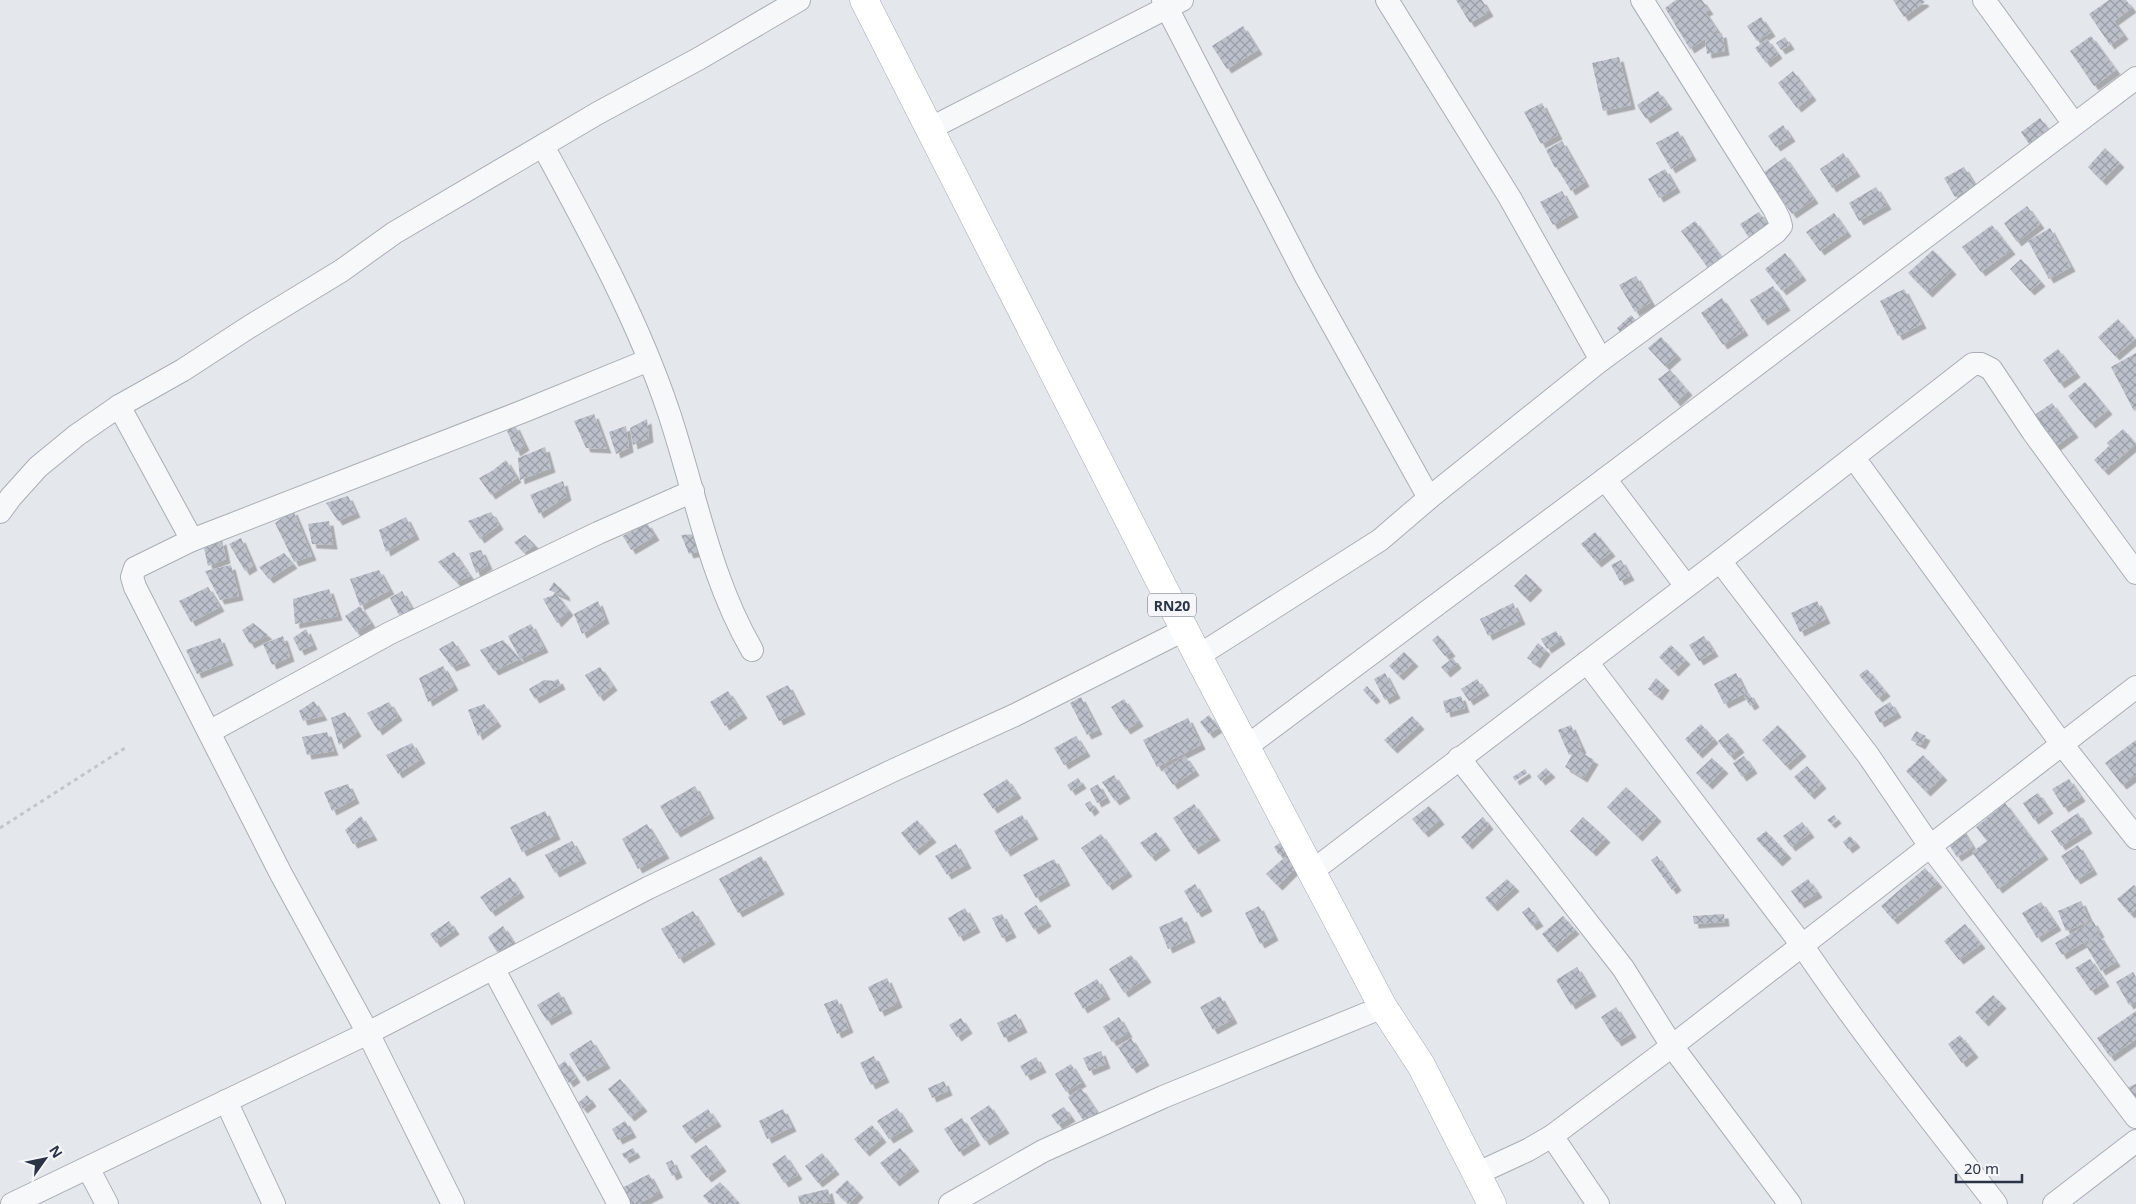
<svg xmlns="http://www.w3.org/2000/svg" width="2136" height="1204" viewBox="0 0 2136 1204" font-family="'Noto Sans',sans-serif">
  <defs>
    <pattern id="building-cross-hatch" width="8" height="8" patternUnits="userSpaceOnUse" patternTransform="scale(1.25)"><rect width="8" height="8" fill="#bbc0ca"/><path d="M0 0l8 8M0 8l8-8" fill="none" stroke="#989da6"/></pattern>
    <filter id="shadow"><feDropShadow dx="4.5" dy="4.5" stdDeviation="0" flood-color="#0004"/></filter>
  </defs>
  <rect width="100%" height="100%" fill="#e4e7ec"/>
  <g fill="url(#building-cross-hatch)" filter="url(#shadow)">
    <path d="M1456 0H1482L1489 12 1470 23Z"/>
    <path d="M1676 0H1702L1709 10 1705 12 1717 30 1709 35 1722 33 1725 51 1707 54 1705 39 1690 49 1665 8Z"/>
    <path d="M1893 0H1923L1925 2 1904 17Z"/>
    <path d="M2109 0H2126L2132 8 2114 21 2124 35 2110 45 2089 14Z"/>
    <path d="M1761 17 1771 32 1757 41 1747 26Z"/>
    <path d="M1243 26 1258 50 1227 69 1212 46Z"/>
    <path d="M2091 36 2116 70 2094 86 2070 51Z"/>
    <path d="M1785 37 1790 45 1781 50 1776 43Z"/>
    <path d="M1767 39 1778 54 1766 63 1755 48Z"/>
    <path d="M1619 57 1631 105 1603 111 1592 63Z"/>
    <path d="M1793 71 1812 96 1797 108 1778 83Z"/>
    <path d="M1658 91 1668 105 1646 119 1637 105Z"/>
    <path d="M1542 103 1558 135 1541 144 1524 112Z"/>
    <path d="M2040 118 2051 133 2031 147 2021 132Z"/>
    <path d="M1783 125 1791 137 1776 147 1768 136Z"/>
    <path d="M1678 131 1692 156 1671 169 1656 143Z"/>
    <path d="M1562 141 1585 182 1571 191 1557 168 1565 163 1555 168 1546 150Z"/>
    <path d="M2105 148 2120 163 2102 181 2088 167Z"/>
    <path d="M1843 153 1856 172 1832 188 1820 169Z"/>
    <path d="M1785 157 1814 199 1792 214 1763 173Z"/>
    <path d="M1964 167 1975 185 1955 197 1944 178Z"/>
    <path d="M1665 169 1676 188 1659 198 1648 179Z"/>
    <path d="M1876 187 1887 205 1859 221 1849 203Z"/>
    <path d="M1562 191 1574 213 1553 225 1540 202Z"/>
    <path d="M2027 206 2040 224 2017 242 2004 223Z"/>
    <path d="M1759 212 1772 231 1753 244 1740 224Z"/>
    <path d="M1834 213 1847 232 1820 251 1806 232Z"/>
    <path d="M1695 221 1722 258 1708 268 1681 231Z"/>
    <path d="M1992 225 2011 250 1981 272 1962 247Z"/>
    <path d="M2050 228 2071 267 2049 279 2028 241Z"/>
    <path d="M1933 250 1952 270 1928 293 1908 273Z"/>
    <path d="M1785 253 1802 276 1782 291 1765 269Z"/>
    <path d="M2021 259 2041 282 2030 291 2010 269Z"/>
    <path d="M1636 276 1651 302 1635 312 1619 285Z"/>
    <path d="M1773 286 1786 306 1763 321 1750 300Z"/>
    <path d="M1904 289 1922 324 1898 336 1880 301Z"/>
    <path d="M1722 298 1744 331 1723 345 1701 313Z"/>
    <path d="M1631 315 1642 327 1627 340 1617 328Z"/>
    <path d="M2118 319 2135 339 2115 356 2098 337Z"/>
    <path d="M1661 337 1677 355 1665 366 1648 348Z"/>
    <path d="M2058 349 2076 373 2060 384 2043 360Z"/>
    <path d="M2136 353V409L2134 411 2111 367Z"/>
    <path d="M1670 370 1688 391 1676 402 1658 379Z"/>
    <path d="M2085 382 2108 410 2091 424 2068 396Z"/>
    <path d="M2052 403 2074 433 2055 447 2033 416Z"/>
    <path d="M594 414 607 449 586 448 574 421Z"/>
    <path d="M647 419 649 438 633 445 630 428Z"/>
    <path d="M515 425 525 446 516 452 507 431Z"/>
    <path d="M626 426 629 448 616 454 609 432Z"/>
    <path d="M2123 429 2136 444 2104 471 2094 460 2109 446 2107 443Z"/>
    <path d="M545 447 551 468 520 480 518 458Z"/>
    <path d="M506 460 517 478 491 495 479 478 492 471Z"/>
    <path d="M563 481 567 496 539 514 530 495Z"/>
    <path d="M348 496 356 513 338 521 326 503Z"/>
    <path d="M293 510 312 556 294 562 275 523Z"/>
    <path d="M491 512 499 525 480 539 468 521Z"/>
    <path d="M406 517 415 535 386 552 379 530Z"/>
    <path d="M329 521 333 545 312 544 308 524Z"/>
    <path d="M647 523 655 536 631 550 623 536Z"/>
    <path d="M1595 532 1611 552 1597 563 1581 544Z"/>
    <path d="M697 534 702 551 689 554 681 535Z"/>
    <path d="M525 535 535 545 524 553 514 542Z"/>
    <path d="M241 538 253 566 245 571 229 544Z"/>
    <path d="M222 540 226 559 208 566 204 548Z"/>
    <path d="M481 550 488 565 476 573 469 553Z"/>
    <path d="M454 552 470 576 456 582 438 562Z"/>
    <path d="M284 553 293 564 269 579 259 567Z"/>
    <path d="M1621 560 1630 576 1620 581 1611 565Z"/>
    <path d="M231 565 239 596 220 600 205 571Z"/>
    <path d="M379 570 390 590 360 606 350 579Z"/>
    <path d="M1526 574 1538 586 1526 598 1514 586Z"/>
    <path d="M554 582 565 593 566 597 549 590Z"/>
    <path d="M208 587 220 607 191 622 179 601Z"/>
    <path d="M329 589 338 616 295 624 293 599Z"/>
    <path d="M402 591 412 609 399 615 390 598Z"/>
    <path d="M556 594 569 611 557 623 543 599Z"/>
    <path d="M598 601 605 619 582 634 574 614Z"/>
    <path d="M1817 601 1826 619 1800 632 1791 613Z"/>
    <path d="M1513 603 1521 620 1488 636 1480 619Z"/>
    <path d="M360 606 371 623 356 632 345 616Z"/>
    <path d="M253 623 268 635 250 644 242 630Z"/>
    <path d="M531 624 544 648 494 671 480 650 503 640 520 659 508 636Z"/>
    <path d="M306 629 313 645 300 651 293 638Z"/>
    <path d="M1556 631 1561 640 1547 649 1541 639Z"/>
    <path d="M1438 635 1451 652 1445 656 1432 640Z"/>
    <path d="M283 636 290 657 272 665 263 644Z"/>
    <path d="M1704 636 1714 652 1699 661 1689 645Z"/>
    <path d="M220 638 229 661 197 674 186 650Z"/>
    <path d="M453 641 466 661 452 667 439 649Z"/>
    <path d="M1538 643 1546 650 1536 664 1527 658Z"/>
    <path d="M1671 645 1686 660 1674 672 1659 657Z"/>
    <path d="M1404 652 1414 662 1399 676 1389 666Z"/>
    <path d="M1453 658 1457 664 1446 673 1441 667Z"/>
    <path d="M443 666 454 686 428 702 419 678Z"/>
    <path d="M600 667 613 686 599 697 585 675Z"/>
    <path d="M1867 669 1886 692 1878 698 1859 675Z"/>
    <path d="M1385 673 1396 694 1385 700 1374 679Z"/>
    <path d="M1736 673 1746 693 1724 704 1714 684Z"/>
    <path d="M1656 678 1665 686 1658 696 1648 689Z"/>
    <path d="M558 679 561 685 535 699 529 689 544 680 554 681Z"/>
    <path d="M1477 679 1485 691 1469 701 1461 689Z"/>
    <path d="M788 685 801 710 779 721 766 696Z"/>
    <path d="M1367 686 1376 697 1372 700 1363 690Z"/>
    <path d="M728 691 743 714 725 726 710 702Z"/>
    <path d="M1749 693 1755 703 1750 706 1744 696Z"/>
    <path d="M1461 696 1465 708 1446 713 1443 701Z"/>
    <path d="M1081 697 1098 730 1087 735 1070 703Z"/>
    <path d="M1124 699 1139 722 1126 730 1111 707Z"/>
    <path d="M314 701 323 716 303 721 299 711Z"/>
    <path d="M389 702 398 716 378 731 367 713Z"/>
    <path d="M1890 702 1897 713 1880 723 1874 712Z"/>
    <path d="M484 704 497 722 478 736 468 710Z"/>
    <path d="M345 712 357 732 339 745 331 718Z"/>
    <path d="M1209 715 1218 728 1209 734 1200 722Z"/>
    <path d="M1412 716 1420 725 1393 749 1384 740Z"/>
    <path d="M1188 718 1201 745 1157 767 1143 740Z"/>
    <path d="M1701 724 1714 739 1698 754 1685 739Z"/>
    <path d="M1571 725 1582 749 1579 751 1594 760 1583 778 1565 767 1573 753 1569 755 1558 730Z"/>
    <path d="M1778 725 1802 752 1786 766 1762 740Z"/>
    <path d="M1916 731 1926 736 1921 745 1911 740Z"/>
    <path d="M327 732 334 751 307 755 302 737Z"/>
    <path d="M1728 733 1740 748 1730 756 1718 741Z"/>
    <path d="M1076 736 1086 752 1064 765 1054 748Z"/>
    <path d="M2136 740V775L2122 785 2105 763Z"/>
    <path d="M412 743 421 759 398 774 386 755Z"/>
    <path d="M1923 755 1943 776 1926 792 1906 771Z"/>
    <path d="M1185 756 1195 771 1173 785 1163 770Z"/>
    <path d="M1744 756 1753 769 1742 777 1733 763Z"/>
    <path d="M1712 758 1724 769 1708 785 1696 773Z"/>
    <path d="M1807 766 1822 784 1810 795 1794 777Z"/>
    <path d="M1546 768 1551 773 1541 781 1537 776Z"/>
    <path d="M1525 769 1527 773 1515 781 1513 777Z"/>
    <path d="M1114 775 1126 794 1115 801 1102 782Z"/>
    <path d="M1078 778 1082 784 1071 791 1067 785Z"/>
    <path d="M1007 779 1017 794 993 809 983 794Z"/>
    <path d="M2069 779 2081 797 2064 808 2052 789Z"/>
    <path d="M348 784 355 799 332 811 324 792Z"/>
    <path d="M1098 784 1106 798 1097 803 1090 789Z"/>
    <path d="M695 786 710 814 676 833 660 806Z"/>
    <path d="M1626 787 1657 817 1638 837 1607 807Z"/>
    <path d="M2038 793 2049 809 2034 820 2023 803Z"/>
    <path d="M1090 801 1095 808 1090 812 1085 804Z"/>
    <path d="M2005 803 2044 855 1998 889 1972 852 1987 841 1976 827Z"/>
    <path d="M1194 804 1216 836 1194 850 1173 818Z"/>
    <path d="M1429 806 1440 820 1424 833 1412 819Z"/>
    <path d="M545 811 556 835 522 852 510 827Z"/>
    <path d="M2078 813 2088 829 2061 846 2051 831Z"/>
    <path d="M1022 815 1034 835 1006 852 994 831Z"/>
    <path d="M1834 815 1837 819 1831 824 1827 820Z"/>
    <path d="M361 816 373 836 353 844 345 830Z"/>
    <path d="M1483 817 1489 825 1468 845 1461 837Z"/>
    <path d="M1583 817 1606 838 1592 852 1570 831Z"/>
    <path d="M917 820 932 838 915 851 901 833Z"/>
    <path d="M1802 822 1810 833 1791 847 1783 836Z"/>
    <path d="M647 824 665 854 638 869 622 839Z"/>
    <path d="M1960 826 1973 847 1957 857 1944 837Z"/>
    <path d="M1766 831 1787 854 1778 862 1756 839Z"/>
    <path d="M1156 832 1166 846 1151 857 1140 843Z"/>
    <path d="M1101 834 1128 872 1108 886 1081 848Z"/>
    <path d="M1850 836 1856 843 1848 849 1843 842Z"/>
    <path d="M1285 839 1290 848 1279 855 1274 847Z"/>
    <path d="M572 841 582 859 555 873 545 855Z"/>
    <path d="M956 844 967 864 947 875 935 856Z"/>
    <path d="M2078 845 2093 870 2076 880 2061 856Z"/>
    <path d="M1287 855 1298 866 1278 886 1266 874Z"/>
    <path d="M761 856 780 890 738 913 719 879Z"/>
    <path d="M1657 856 1677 886 1672 890 1651 860Z"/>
    <path d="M1054 859 1066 881 1036 898 1023 875Z"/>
    <path d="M1925 868 1938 883 1893 920 1881 906Z"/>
    <path d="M510 877 520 893 491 912 480 897Z"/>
    <path d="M1507 879 1515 887 1493 907 1485 898Z"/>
    <path d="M1808 879 1818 893 1800 904 1791 891Z"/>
    <path d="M1195 884 1208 907 1197 913 1184 891Z"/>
    <path d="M2134 885 2136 887V909L2130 914 2117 899Z"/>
    <path d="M2081 901 2090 921 2066 931 2058 911Z"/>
    <path d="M2041 902 2057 926 2037 938 2022 913Z"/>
    <path d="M1036 905 1047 922 1034 930 1024 913Z"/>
    <path d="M1259 906 1274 936 1260 944 1245 913Z"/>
    <path d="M1529 907 1539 922 1532 926 1522 912Z"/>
    <path d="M965 908 976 928 959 937 948 918Z"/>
    <path d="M693 911 711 940 679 959 661 929Z"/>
    <path d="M1002 914 1012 933 1002 938 992 918Z"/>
    <path d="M1724 914 1725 922 1694 924 1693 916Z"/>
    <path d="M1563 916 1575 930 1553 948 1542 934Z"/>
    <path d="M1182 917 1191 938 1168 949 1159 927Z"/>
    <path d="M449 921 455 930 436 943 430 934Z"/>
    <path d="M2093 921 2100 933 2062 955 2055 943Z"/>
    <path d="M1965 924 1981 944 1959 960 1944 941Z"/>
    <path d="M503 926 513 942 497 952 488 937Z"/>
    <path d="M2099 935 2116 962 2101 971 2085 944Z"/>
    <path d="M1131 955 1147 978 1124 993 1109 969Z"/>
    <path d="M2090 959 2105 982 2091 991 2075 968Z"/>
    <path d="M1577 967 1592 992 1571 1005 1556 980Z"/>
    <path d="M2133 972 2136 977V1001L2129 1005 2116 982Z"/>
    <path d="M887 978 898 1003 880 1012 868 987Z"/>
    <path d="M1097 979 1106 995 1083 1009 1074 993Z"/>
    <path d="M559 992 568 1009 547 1021 537 1005Z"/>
    <path d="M1993 995 2002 1004 1984 1022 1975 1012Z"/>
    <path d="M1220 996 1233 1019 1213 1030 1200 1007Z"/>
    <path d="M837 999 849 1028 837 1034 824 1004Z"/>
    <path d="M1616 1007 1632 1033 1617 1042 1601 1017Z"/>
    <path d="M2136 1011V1039L2110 1057 2097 1038Z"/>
    <path d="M1016 1014 1023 1028 1004 1038 997 1023Z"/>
    <path d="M1119 1017 1128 1033 1112 1042 1103 1027Z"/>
    <path d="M961 1018 968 1029 957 1037 949 1025Z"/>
    <path d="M1960 1035 1974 1053 1962 1063 1948 1044Z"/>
    <path d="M1131 1038 1145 1061 1132 1069 1118 1047Z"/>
    <path d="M591 1040 606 1064 583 1077 569 1054Z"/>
    <path d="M1101 1051 1106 1064 1089 1071 1083 1058Z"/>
    <path d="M874 1056 885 1078 871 1085 860 1063Z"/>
    <path d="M1036 1057 1042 1068 1026 1076 1020 1066Z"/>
    <path d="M565 1061 576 1078 569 1083 558 1066Z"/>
    <path d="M1071 1064 1082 1082 1066 1092 1055 1074Z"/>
    <path d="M620 1079 643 1107 630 1117 608 1089Z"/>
    <path d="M944 1081 948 1091 932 1098 928 1088Z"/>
    <path d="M2136 1084V1107L2126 1088Z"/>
    <path d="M1081 1088 1098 1114 1085 1123 1068 1097Z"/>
    <path d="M587 1095 592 1102 583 1109 578 1103Z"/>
    <path d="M989 1105 1005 1129 985 1141 970 1118Z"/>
    <path d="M1064 1107 1071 1117 1058 1125 1051 1115Z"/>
    <path d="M897 1108 909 1127 889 1139 877 1121Z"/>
    <path d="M708 1109 717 1122 691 1139 682 1126Z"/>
    <path d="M783 1109 792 1127 767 1139 759 1121Z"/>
    <path d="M962 1118 976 1141 959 1152 944 1129Z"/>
    <path d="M625 1121 632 1133 618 1140 612 1129Z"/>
    <path d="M872 1125 882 1138 865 1152 854 1139Z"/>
    <path d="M706 1145 722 1167 707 1178 690 1156Z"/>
    <path d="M633 1148 636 1153 625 1159 622 1154Z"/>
    <path d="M900 1148 915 1167 895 1182 880 1163Z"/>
    <path d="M822 1153 835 1170 818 1183 805 1166Z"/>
    <path d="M785 1155 798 1175 784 1183 772 1164Z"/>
    <path d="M672 1160 678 1173 672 1176 666 1163Z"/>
    <path d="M649 1174 659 1193 638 1204H628L620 1189Z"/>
    <path d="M847 1180 859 1193 849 1204 835 1192Z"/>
    <path d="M720 1182 740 1204H710L703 1196Z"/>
    <path d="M828 1189 831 1202 800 1204 798 1196Z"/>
  </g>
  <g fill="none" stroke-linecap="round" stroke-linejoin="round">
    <defs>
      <g id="minor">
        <path d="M1163 0 1306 277 1429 498"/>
        <path d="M1387 0 1510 198 1601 360"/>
        <path d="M1984 0 2074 124"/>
        <path d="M929 129 1182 0"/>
        <path d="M543 146C589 231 637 318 668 410 695 490 709 576 752 650"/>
        <path d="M119 406 192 540 135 568 132 577 135 587 281 874 368 1033 453 1204"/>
        <path d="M1854 458 2061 743 2136 838"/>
        <path d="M1605 479 1686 586"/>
        <path d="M0 512 11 497 38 467 77 435 119 406 183 370 249 327 341 271 394 233 598 113 700 58 799 0"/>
        <path d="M192 540 524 411 649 360"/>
        <path d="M1720 561 1868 755 1930 846 2136 1117"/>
        <path d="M1198 656 1380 540 1429 498 1601 360 1776 232 1781 226 1779 219 1774 209 1642 0"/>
        <path d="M1587 662 1802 945C1862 1034 1930 1119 1996 1204"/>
        <path d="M209 732 390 633 598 533 693 491"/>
        <path d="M1246 747 1605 479 2136 78"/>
        <path d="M1459 758 1623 968 1672 1046 1790 1204"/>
        <path d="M1311 872 1720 561 1973 364H1981L1991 369 2033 432 2136 573"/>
        <path d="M493 968 619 1204"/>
        <path d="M226 1101 274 1204"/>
        <path d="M1552 1136 1598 1204"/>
        <path d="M88 1168 107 1204"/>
        <path d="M1476 1174 1528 1150 1552 1136 1672 1046 2136 687"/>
        <path d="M12 1204 368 1033 648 888 894 770 1015 715 1184 630"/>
        <path d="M950 1204 1043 1151 1163 1097 1383 1007"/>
        <path d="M2054 1204 2136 1141"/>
      </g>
      <path id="primary" d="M864 0 1198 656 1383 1007 1421 1065 1492 1204"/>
    </defs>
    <use href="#minor" stroke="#a9aeb7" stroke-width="24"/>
    <use href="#primary" stroke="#a3abb8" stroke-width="29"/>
    <path stroke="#c2c5cb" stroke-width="3" stroke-dasharray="4 4" stroke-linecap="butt" d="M0 828 125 748"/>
    <use href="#minor" stroke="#f7f8fa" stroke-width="22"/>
    <use href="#primary" stroke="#fff" stroke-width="28"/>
  </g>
  <g text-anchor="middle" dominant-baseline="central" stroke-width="4" stroke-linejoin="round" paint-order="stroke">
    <rect fill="#f4f6f9" stroke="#676e7b" stroke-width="1" x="1148" y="593.5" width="48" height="23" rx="4"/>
    <g font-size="14" font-weight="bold" fill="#2b3445">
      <text x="1172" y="605">RN20</text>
    </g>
  </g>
  <g transform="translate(45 1159) rotate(57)" stroke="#f4f6f9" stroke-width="4" paint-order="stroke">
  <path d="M0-4L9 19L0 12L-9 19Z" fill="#2b3445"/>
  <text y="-8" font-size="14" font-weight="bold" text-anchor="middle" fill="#2b3445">N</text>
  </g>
  <path d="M1956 1174v8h66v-8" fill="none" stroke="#2b3445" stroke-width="2.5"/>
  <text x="1964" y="1174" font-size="15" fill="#2b3445" stroke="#f4f6f9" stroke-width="4" paint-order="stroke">20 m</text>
</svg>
